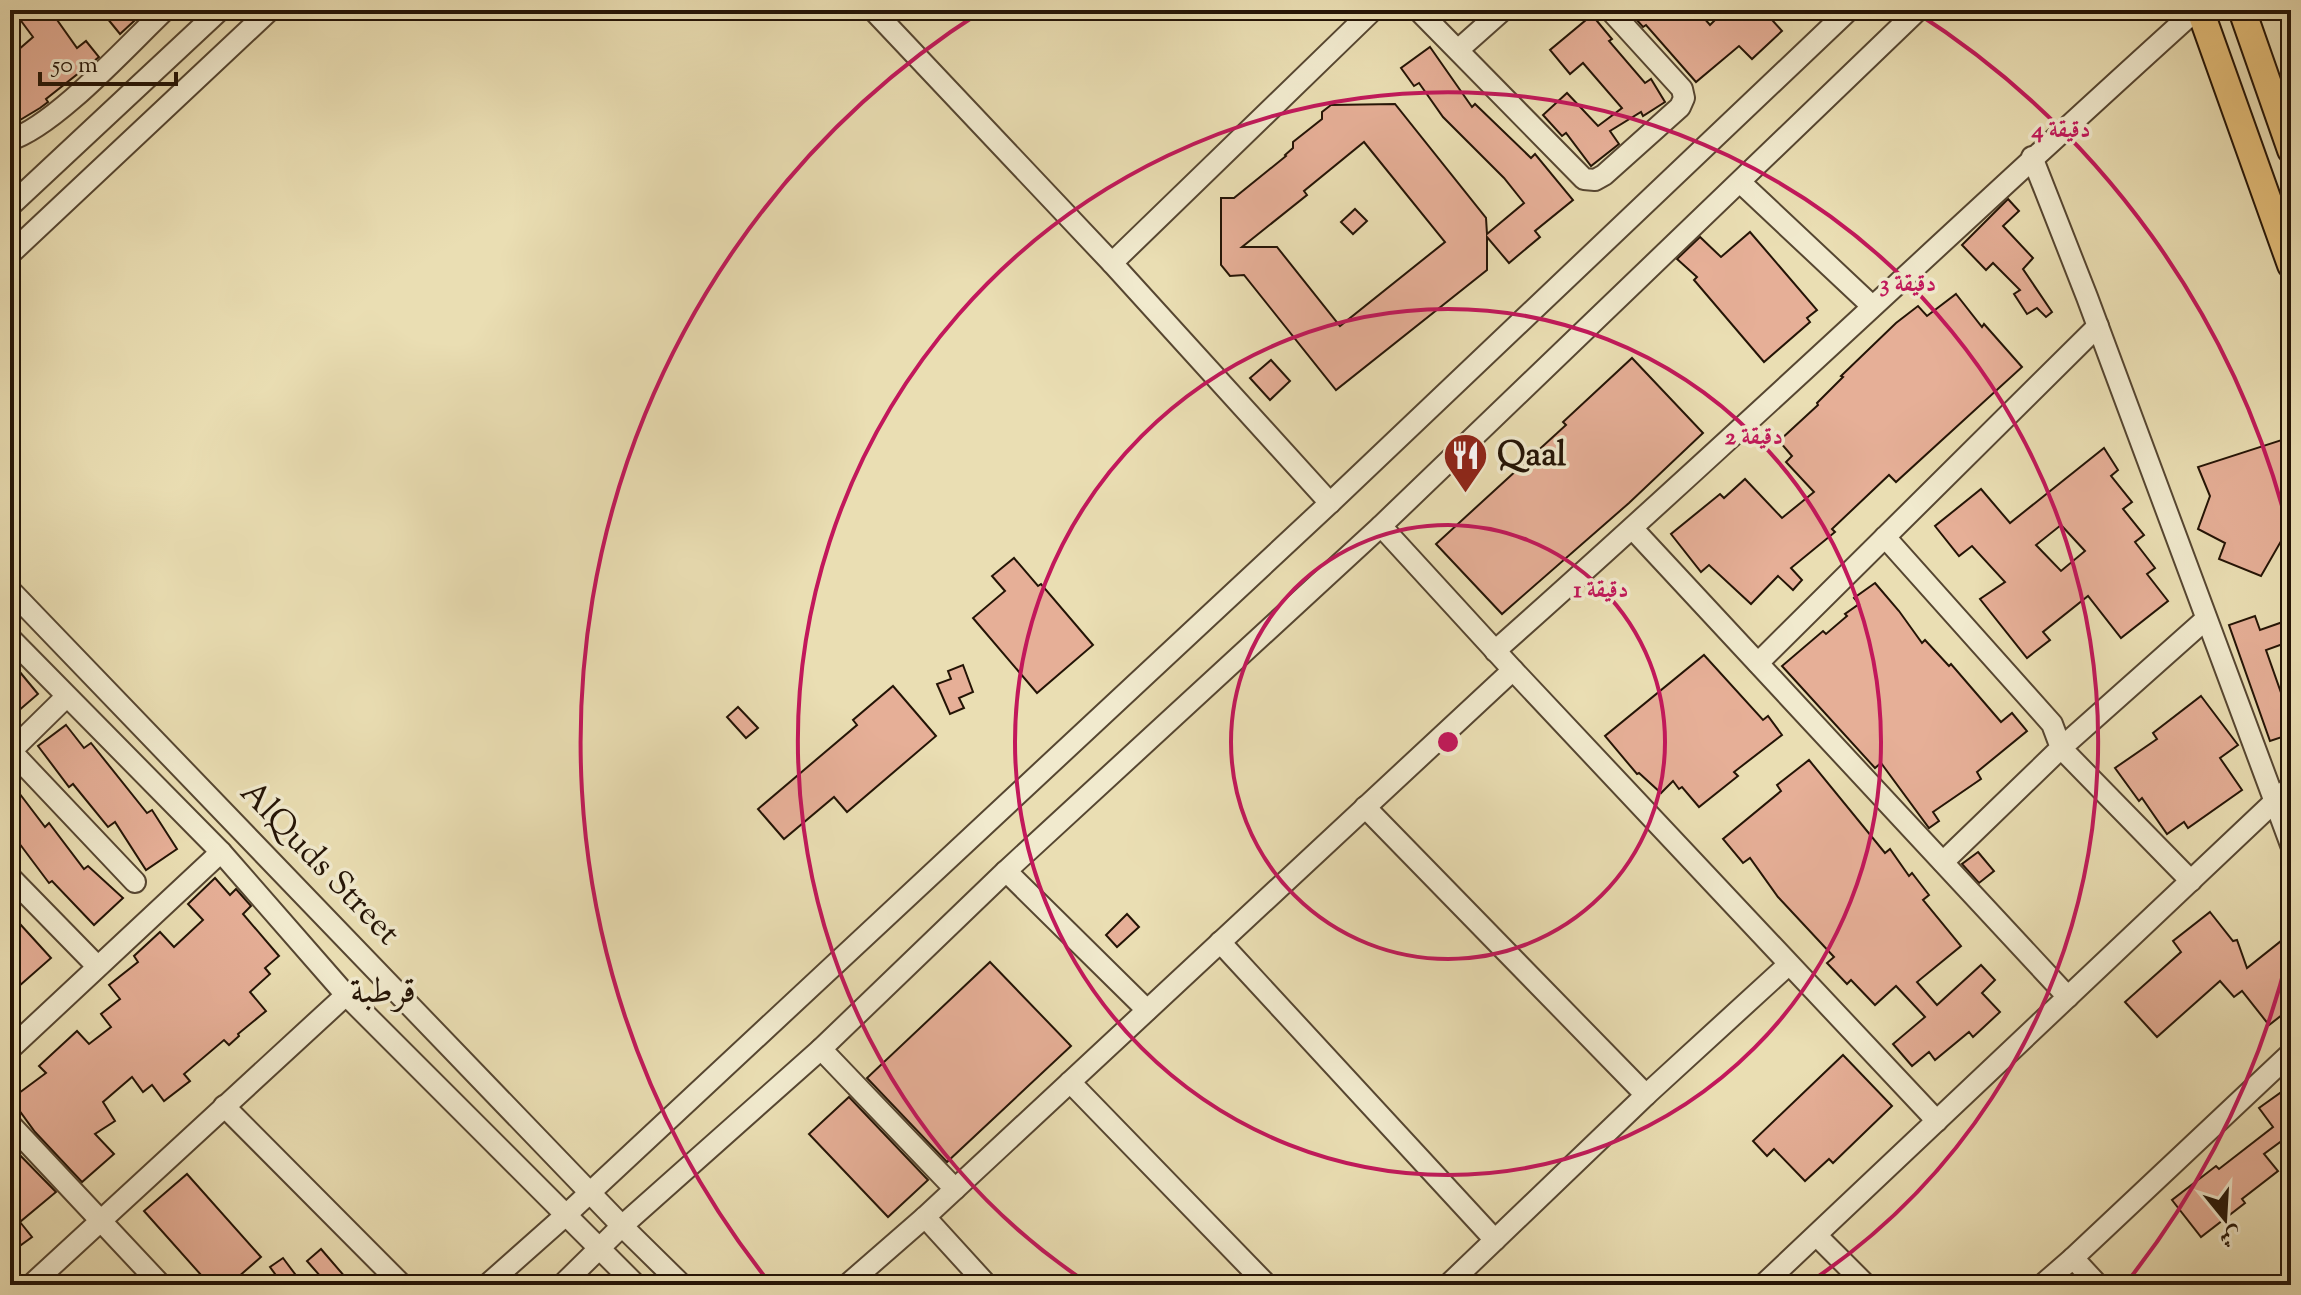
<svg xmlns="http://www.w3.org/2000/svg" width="2301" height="1295" viewBox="0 0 2301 1295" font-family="'Sorts Mill Goudy',Amiri,serif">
  <rect width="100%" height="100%" fill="#eadeb3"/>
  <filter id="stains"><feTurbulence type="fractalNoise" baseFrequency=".0025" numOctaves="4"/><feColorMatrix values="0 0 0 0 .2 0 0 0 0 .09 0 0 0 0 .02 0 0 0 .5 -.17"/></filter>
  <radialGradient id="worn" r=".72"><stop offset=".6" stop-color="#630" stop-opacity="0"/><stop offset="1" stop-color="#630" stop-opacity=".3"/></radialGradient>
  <g fill="#e6af97" stroke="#241406" stroke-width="2" fill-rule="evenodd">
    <path d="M13 10H50L77 48 86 41 99 57 46 99 48 102 40 108 10 126V57L33 37Z"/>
    <path d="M116 10H146L120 34 107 18Z"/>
    <path d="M1628 10H1697L1710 25 1722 13 1764 11 1782 31 1752 59 1739 46 1696 82 1646 25 1643 27Z"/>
    <path d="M1592 15 1612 39 1609 41 1645 83 1651 79 1665 102 1643 116 1641 112 1610 131 1619 144 1591 166 1566 133 1562 136 1543 115 1567 93 1598 126 1622 108 1583 63 1570 74 1550 50Z"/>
    <path d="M1430 47 1472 107 1475 104 1531 158 1535 154 1573 200 1535 231 1540 237 1509 263 1487 237V270L1336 390 1244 275 1230 276 1221 265V198H1234L1286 156 1285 155 1293 148V142L1322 119V112L1331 105 1395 104 1486 218 1487 234 1524 203 1504 178 1443 117 1419 83 1414 86 1401 68ZM1364 142 1445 242 1340 326 1277 247H1242L1307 195 1304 191Z"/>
    <path d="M2008 199 2019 211 2003 226 2033 258 2023 269 2052 312 2046 317 2037 308 2027 314 2014 294 2020 290 1993 263 1986 270 1962 245Z"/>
    <path d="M1355 209 1367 221 1353 234 1341 222Z"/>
    <path d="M1750 232 1817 310 1807 318 1810 322 1764 362 1694 280 1697 277 1677 259 1700 237 1721 257Z"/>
    <path d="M1956 294 1982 327 1984 324 2022 367 1896 482 1889 475 1832 529 1835 532 1791 568 1802 580 1793 590 1778 576 1751 604 1709 565 1701 572 1671 534 1720 494 1724 498 1745 479 1782 518 1814 492 1786 462 1792 456 1779 441 1818 405 1817 403 1843 377 1841 376 1896 323 1918 306 1927 316Z"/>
    <path d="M1632 358 1703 433 1629 503 1502 614 1436 544 1566 425 1563 422Z"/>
    <path d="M1271 360 1290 381 1270 400 1250 378Z"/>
    <path d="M2291 437V528L2288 529 2261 576 2219 559 2225 543 2198 529 2210 496 2198 467Z"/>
    <path d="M2104 448 2118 470 2111 476 2132 502 2123 509 2144 535 2135 542 2155 568 2147 574 2168 601 2121 638 2088 596 2043 632 2050 640 2027 658 1980 599 2005 582 1972 546 1959 556 1935 526 1981 489 2010 523ZM2061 525 2085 551 2061 571 2036 545Z"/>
    <path d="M1014 558 1038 586 1041 584 1093 645 1037 693 973 618 1005 591 992 576Z"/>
    <path d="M1875 583 1899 611 1922 643 1925 640 1949 666 1951 664 2001 722 2012 713 2027 731 1977 772 1981 779 1933 812 1939 821 1929 828 1881 763 1875 768 1782 666 1823 631 1826 634 1847 616 1845 614 1859 604 1854 598Z"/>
    <path d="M2255 616 2260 630 2291 619V641L2266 650 2291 721V734L2270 741 2229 625Z"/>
    <path d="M1704 655 1763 720 1768 716 1782 735 1734 772 1738 776 1699 807 1682 787 1679 789 1673 781 1661 793 1639 773 1637 774 1605 736Z"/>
    <path d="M10 660 38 694 10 718Z"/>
    <path d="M963 665 973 692 959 698 964 708 950 714 937 684 951 679 948 671Z"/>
    <path d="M893 686 936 736 847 812 834 797 784 839 758 809 857 725 853 720Z"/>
    <path d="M2201 696 2238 745 2220 758 2242 790 2188 828 2184 822 2167 834 2142 798 2139 801 2115 768 2157 739 2153 733Z"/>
    <path d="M738 707 758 728 746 738 727 717Z"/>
    <path d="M66 725 84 748 91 743 147 813 152 810 177 849 146 870 115 822 108 827 73 784 69 787 38 746Z"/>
    <path d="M1809 760 1885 853 1890 849 1909 876 1912 873 1929 895 1923 900 1961 946 1917 982 1937 1005 1981 965 1995 980 1982 993 2000 1012 1973 1037 1969 1032 1935 1060 1929 1052 1912 1066 1893 1044 1925 1017 1896 986 1875 1005 1851 980 1847 984 1827 963 1834 957 1778 897 1750 858 1743 863 1723 839 1781 791 1777 785Z"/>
    <path d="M10 781 45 827 49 823 84 869 88 866 123 898 94 925 52 881 49 883 10 831Z"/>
    <path d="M1978 852 1994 871 1979 883 1962 864Z"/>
    <path d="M215 878 230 895 236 889 251 906 243 914 279 956 265 968 270 974 250 992 266 1011 238 1034 239 1036 229 1045 224 1040 184 1074 190 1081 164 1101 152 1085 143 1092 132 1077 103 1102 115 1121 95 1134 114 1154 82 1182 35 1132 11 1099 46 1073 39 1066 77 1031 89 1044 111 1027 101 1014 120 999 109 985 138 962 134 956 160 932 174 947 203 920 188 904Z"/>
    <path d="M2210 912 2233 941 2237 940 2247 968 2291 933V992L2284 998 2291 1008 2269 1025 2242 991 2234 997 2220 981 2157 1037 2125 1002 2181 952 2173 941Z"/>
    <path d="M10 913 51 958 10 994Z"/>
    <path d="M1127 914 1139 927 1117 947 1106 935Z"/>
    <path d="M990 962 1071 1046 947 1162 867 1078Z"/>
    <path d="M1843 1055 1892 1106 1833 1163 1829 1159 1805 1181 1774 1149 1767 1156 1753 1141Z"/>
    <path d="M2291 1085V1134L2264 1154 2278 1171 2242 1199 2245 1203 2201 1237 2172 1200 2216 1166 2219 1169 2273 1127 2259 1108Z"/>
    <path d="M849 1097 928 1180 888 1217 809 1134Z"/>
    <path d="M10 1145 56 1192 20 1222 32 1237 10 1253Z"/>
    <path d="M187 1174 261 1257 229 1285H210L144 1211Z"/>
    <path d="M321 1249 352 1285H328L307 1261Z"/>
    <path d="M283 1258 298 1278 288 1285H283L270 1267Z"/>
  </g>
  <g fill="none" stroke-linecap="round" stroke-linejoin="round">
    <defs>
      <g id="minor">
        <path d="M873 10 1112 263 1330 503"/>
        <path d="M1418 10 1584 179 1595 180 1604 175 1680 107 1684 98 1682 89 1610 10"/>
        <path d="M1458 50 1503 10"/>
        <path d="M10 140C55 126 128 45 165 10"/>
        <path d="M2032 157 2087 297 2291 845"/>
        <path d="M1740 182 1872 306"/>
        <path d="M10 206 220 10"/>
        <path d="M10 254 270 10"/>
        <path d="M1112 263 1373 10"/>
        <path d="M1381 526 1513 670 1937 1121"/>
        <path d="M1633 529 2068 997"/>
        <path d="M1885 537 2052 724 2061 748 1943 862"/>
        <path d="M10 590 622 1226 682 1285"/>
        <path d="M10 638 221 852 346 995 636 1285"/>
        <path d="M1495 651C1732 441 1961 222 2196 10"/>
        <path d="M1758 663 2098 326"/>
        <path d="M10 750 135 882"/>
        <path d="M11 751 66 697"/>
        <path d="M1365 807 1646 1095"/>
        <path d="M1006 871 1147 1010"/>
        <path d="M10 877 97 966"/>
        <path d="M2191 881 2061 748 2206 619"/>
        <path d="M1220 942 1495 1240"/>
        <path d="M10 1049 221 852"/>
        <path d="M821 1049 955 1189"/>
        <path d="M1070 1082 1267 1285"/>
        <path d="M224 1106 402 1285"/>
        <path d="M10 1124 161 1285"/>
        <path d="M925 1217 987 1285"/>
        <path d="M1817 1236 1866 1285"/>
        <path d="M31 1285 346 995"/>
        <path d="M487 1285 567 1214 1330 503 1849 10"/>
        <path d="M562 1285 622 1226 821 1049 1006 871 1381 526 1918 10"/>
        <path d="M847 1285 925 1217 1513 670"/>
        <path d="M1448 1285 1646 1095 1788 965"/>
        <path d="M1763 1285 2291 786"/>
        <path d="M2042 1285 2073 1258"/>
        <path d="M2098 1285 2073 1258 2291 1053"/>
      </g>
      <g id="major">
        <path d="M2200 10 2291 265"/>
        <path d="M2242 10 2291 150"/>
      </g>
    </defs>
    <use href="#minor" stroke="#564631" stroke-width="24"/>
    <use href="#major" stroke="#241406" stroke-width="30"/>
    <use href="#minor" stroke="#f1eace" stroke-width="20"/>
    <use href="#major" stroke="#e5bf7a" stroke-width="26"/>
  </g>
  <g fill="none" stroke="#c2185b" stroke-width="4">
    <circle cx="1448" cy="742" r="217"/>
    <circle cx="1448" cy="742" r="433"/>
    <path d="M1089 1284A650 650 0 1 1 1807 1284"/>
    <path d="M2289 952A867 867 0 0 1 2127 1282M769 1282A867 867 0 0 1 982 11M1914 11A867 867 0 0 1 2289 532"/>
  </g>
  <defs>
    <symbol id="restaurant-pin" viewBox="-11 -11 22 30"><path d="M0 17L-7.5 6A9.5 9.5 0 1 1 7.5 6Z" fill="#8f2418" stroke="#f1eace"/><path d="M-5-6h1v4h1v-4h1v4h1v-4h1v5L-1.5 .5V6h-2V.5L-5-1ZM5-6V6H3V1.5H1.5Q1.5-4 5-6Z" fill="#fff"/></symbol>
  </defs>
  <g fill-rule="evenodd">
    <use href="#restaurant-pin" x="1440" y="430" width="51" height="69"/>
  </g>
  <g text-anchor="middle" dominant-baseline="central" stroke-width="7" stroke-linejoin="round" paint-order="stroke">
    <g font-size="34" font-weight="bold" fill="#241406" stroke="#f1eace" text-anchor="start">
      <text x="1497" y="456">Qaal</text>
    </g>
    <g font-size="34" fill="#241406" stroke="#f1eace">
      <text transform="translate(319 864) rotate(46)">AlQuds Street</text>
    </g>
    <g font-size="36" fill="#241406" stroke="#f1eace">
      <text x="383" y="993">قرطبة</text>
    </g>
  </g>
  <circle cx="1448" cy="742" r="12" fill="#c2185b" stroke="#f1eace" stroke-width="4"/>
  <g font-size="24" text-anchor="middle" font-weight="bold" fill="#c2185b" stroke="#f1eace" stroke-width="7" stroke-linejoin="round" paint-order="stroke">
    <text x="2061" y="137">4 دقيقة</text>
    <text x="1908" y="291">3 دقيقة</text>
    <text x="1754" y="444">2 دقيقة</text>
    <text x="1601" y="597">1 دقيقة</text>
  </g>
  <rect width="2301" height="1295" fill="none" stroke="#eadeb3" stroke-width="40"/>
  <rect x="12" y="12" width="2277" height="1271" fill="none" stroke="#241406" stroke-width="4"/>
  <rect x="20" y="20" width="2261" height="1255" fill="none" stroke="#241406" stroke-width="2"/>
  <g transform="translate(2225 1219) rotate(162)" stroke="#f1eace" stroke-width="6" paint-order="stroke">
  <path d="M0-6L14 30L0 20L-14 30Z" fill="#241406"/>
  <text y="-12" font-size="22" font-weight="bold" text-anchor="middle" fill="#241406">ش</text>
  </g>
  <path d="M40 72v12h136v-12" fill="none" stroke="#241406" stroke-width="4"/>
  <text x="52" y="72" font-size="24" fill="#241406" stroke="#f1eace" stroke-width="6" paint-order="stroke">50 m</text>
  <rect width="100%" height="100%" filter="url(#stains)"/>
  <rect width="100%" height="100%" fill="url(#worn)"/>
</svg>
